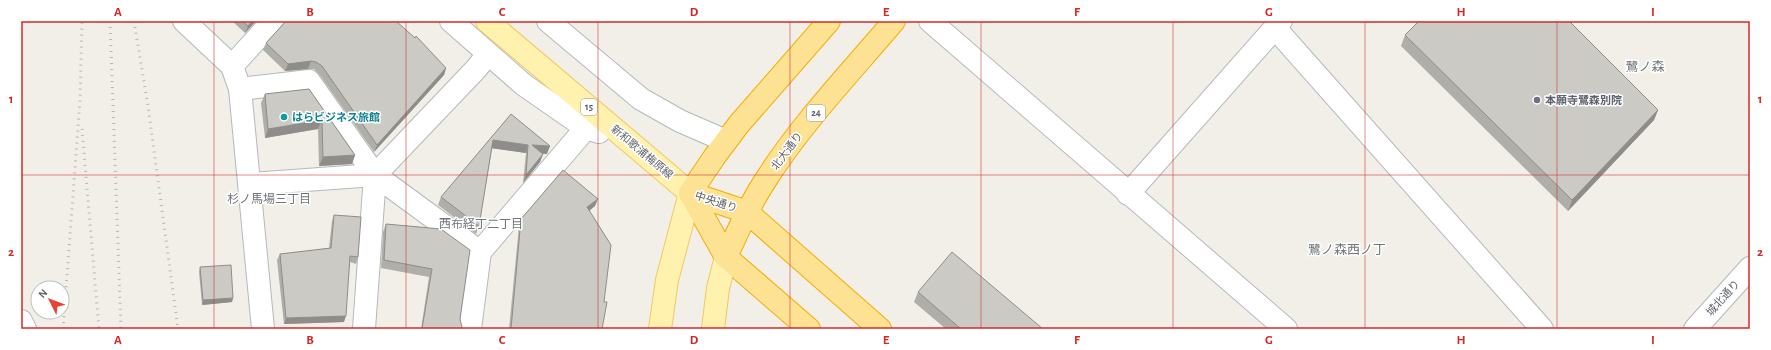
<svg xmlns="http://www.w3.org/2000/svg" width="1771" height="350" viewBox="0 0 1771 350" font-family="'Alegreya Sans','Noto Sans JP',sans-serif">
  <rect width="100%" height="100%" fill="#f1efe8"/>
  <g fill="none" stroke-linecap="round" stroke-linejoin="round">
    <defs>
      <g id="minor">
        <path d="M184 21 232 66"/>
        <path d="M451 21 524 85 586 128 599 132"/>
        <path d="M548 21 641 99 680 121 726 141"/>
        <path d="M930 21 1286 329"/>
        <path d="M1275 28 1542 329"/>
        <path d="M240 89 309 81 375 175 480 252"/>
        <path d="M375 175 476 69 488 54"/>
        <path d="M250 184 375 175 364 329"/>
        <path d="M1128 194 1281 21"/>
        <path d="M21 321 25 329"/>
        <path d="M263 329 240 89 232 66 273 21"/>
        <path d="M470 329 480 252 586 128"/>
        <path d="M1695 329 1750 268"/>
      </g>
      <g id="major">
        <path d="M487 21 690 193 667 280 660 329"/>
        <path d="M713 329 718 288 726 257"/>
      </g>
      <g id="highway">
        <path d="M690 193 747 212 880 329"/>
        <path d="M690 193 715 156 739 124 829 21"/>
        <path d="M690 193 726 257 809 329"/>
        <path d="M726 257C738 231 749 205 765 181 801 124 850 73 894 21"/>
      </g>
    </defs>
    <use href="#minor" stroke="#b5b8bc" stroke-width="24"/>
    <use href="#major" stroke="#f2c960" stroke-width="24"/>
    <use href="#highway" stroke="#f9ab00" stroke-width="24"/>
    <use href="#minor" stroke="#fff" stroke-width="22"/>
    <use href="#major" stroke="#fff2af" stroke-width="22"/>
    <use href="#highway" stroke="#fde293" stroke-width="22"/>
    <g stroke="#b6b7b8" stroke-width="3" stroke-dasharray="1 5" stroke-linecap="butt">
      <path d="M110 21 121 329"/>
      <path d="M134 21 148 106 178 329"/>
      <path d="M82 129 99 329"/>
      <path d="M63 329 80 101 82 21"/>
    </g>
  </g>
  <g fill="#afaea9">
    <path d="M232 21H256L245 33Z"/>
    <path d="M285 21H396L446 68 444 75 374 152 319 74 314 69H308L285 71 263 50 266 43 285 22Z"/>
    <path d="M1405 35 1658 110 1654 120 1568 211 1401 46Z"/>
    <path d="M309 89 355 155 352 164 319 166 318 129 265 138 261 103 265 94Z"/>
    <path d="M511 114 547 154H543L540 162 523 183 526 153 492 148 479 226 476 234 438 205 441 197Z"/>
    <path d="M595 206 590 210 604 302 602 329H509L519 226 521 219Z"/>
    <path d="M334 215 358 257 356 264 350 262 344 322 284 324 277 260 280 254 329 248 332 221Z"/>
    <path d="M386 224 441 229 460 319 462 329H421L429 277 381 268 383 232Z"/>
    <path d="M200 267 233 298 232 302 202 305 199 272Z"/>
    <path d="M918 292 1043 329H946L914 302Z"/>
  </g>
  <g fill="#8f8d8a">
    <path d="M252 21H256L245 33 248 26Z"/>
    <path d="M311 61 308 69 285 71 288 64Z"/>
    <path d="M446 68 444 75 374 152 377 145Z"/>
    <path d="M1658 110 1654 120 1568 211 1572 200Z"/>
    <path d="M322 120 318 129 265 138 268 129Z"/>
    <path d="M493 140 528 145 526 153 490 148Z"/>
    <path d="M532 145 550 146 547 154 530 153Z"/>
    <path d="M543 154 540 162 523 183 526 175Z"/>
    <path d="M355 155 352 164 319 166 323 157Z"/>
    <path d="M598 199 595 206 585 214 587 207Z"/>
    <path d="M233 298 232 302 202 305 203 300Z"/>
    <path d="M346 316 344 322 284 324 286 318Z"/>
  </g>
  <g fill="#cccac5" stroke="#8f8d8a">
    <path d="M242 21H252L248 26Z"/>
    <path d="M286 21H396L415 38 416 36 446 68 377 145 322 66 316 62 311 61 288 64 266 43Z"/>
    <path d="M1419 21H1569L1658 110 1572 200 1405 35Z"/>
    <path d="M309 89 355 155 323 157 322 120 268 129 265 94Z"/>
    <path d="M511 114 550 146 532 145 543 154 526 175 528 145 493 140 479 226 441 197Z"/>
    <path d="M563 170 598 199 587 207 611 245 604 302H607L602 329H511L521 219Z"/>
    <path d="M334 215 361 217 358 257 350 256 346 316 286 318 280 254 331 248Z"/>
    <path d="M386 224 441 229 470 250 460 319 462 327V329H422L432 269 384 260Z"/>
    <path d="M952 252 1043 329H961L918 292Z"/>
    <path d="M231 265 233 298 203 300 200 267Z"/>
  </g>
  <path fill="none" stroke="#d62828" stroke-width="1" stroke-opacity="0.55" d="M214 21V329M406 21V329M598 21V329M790 21V329M981 21V329M1173 21V329M1365 21V329M1557 21V329M21 175H1750"/>
  <circle fill="#6b7280" stroke="#fff" stroke-width="1.5" cx="1537" cy="100" r="4"/>
  <circle fill="#0f9aa8" stroke="#fff" stroke-width="1.5" cx="284" cy="117" r="4"/>
  <g text-anchor="middle" dominant-baseline="central" stroke-width="3" stroke-linejoin="round" paint-order="stroke">
    <g fill="#fff" stroke="#8f9295" stroke-width="1">
      <rect x="581" y="99" width="16" height="16" rx="3"/>
      <rect x="807" y="105" width="18" height="16" rx="3"/>
    </g>
    <g font-size="10" font-weight="bold" fill="#5f6368">
      <text x="589" y="107">15</text>
      <text x="816" y="113">24</text>
    </g>
    <g font-size="11" font-weight="bold" fill="#5b616d" stroke="#fff" text-anchor="start">
      <text x="1545" y="100">本願寺鷺森別院</text>
    </g>
    <g font-size="11" font-weight="bold" fill="#0d838f" stroke="#fff" text-anchor="start">
      <text x="292" y="117">はらビジネス旅館</text>
    </g>
    <g font-size="11" fill="#5f6368" stroke="#fff">
      <text transform="translate(787 151) rotate(-53)">北大通り</text>
      <text transform="translate(642 152) rotate(40)">新和歌浦梅原線</text>
      <text transform="translate(716 202) rotate(18)">中央通り</text>
      <text transform="translate(1723 298) rotate(-48)">城北通り</text>
    </g>
    <g font-size="12" fill="#70757a" stroke="#fff">
      <text x="269" y="199">杉ノ馬場三丁目</text>
      <text x="481" y="224">西布経丁二丁目</text>
    </g>
    <g font-size="13" fill="#70757a" stroke="#fff">
      <text x="1645" y="67">鷺ノ森</text>
      <text x="1347" y="250">鷺ノ森西ノ丁</text>
    </g>
  </g>
  <rect width="1771" height="350" fill="none" stroke="#ffffff" stroke-width="44"/>
  <g transform="translate(50 300) rotate(312)"><circle r="19" fill="#ffffff" stroke="#bfc1c3"/>
  <path d="M0-3L7 15L0 10L-7 15Z" fill="#ea4335"/>
  <text y="-6" font-size="11" font-weight="bold" text-anchor="middle" fill="#5f6368">N</text>
  </g>
  <rect x="22" y="22" width="1727" height="306" fill="none" stroke="#d62828" stroke-width="1.5"/>
  <g font-size="13" text-anchor="middle" font-weight="bold" fill="#d62828">
    <text x="118" y="16">A</text>
    <text x="310" y="16">B</text>
    <text x="502" y="16">C</text>
    <text x="694" y="16">D</text>
    <text x="886" y="16">E</text>
    <text x="1077" y="16">F</text>
    <text x="1269" y="16">G</text>
    <text x="1461" y="16">H</text>
    <text x="1653" y="16">I</text>
    <text x="11" y="103">1</text>
    <text x="1760" y="103">1</text>
    <text x="11" y="256">2</text>
    <text x="1760" y="256">2</text>
    <text x="118" y="344">A</text>
    <text x="310" y="344">B</text>
    <text x="502" y="344">C</text>
    <text x="694" y="344">D</text>
    <text x="886" y="344">E</text>
    <text x="1077" y="344">F</text>
    <text x="1269" y="344">G</text>
    <text x="1461" y="344">H</text>
    <text x="1653" y="344">I</text>
  </g>
</svg>
